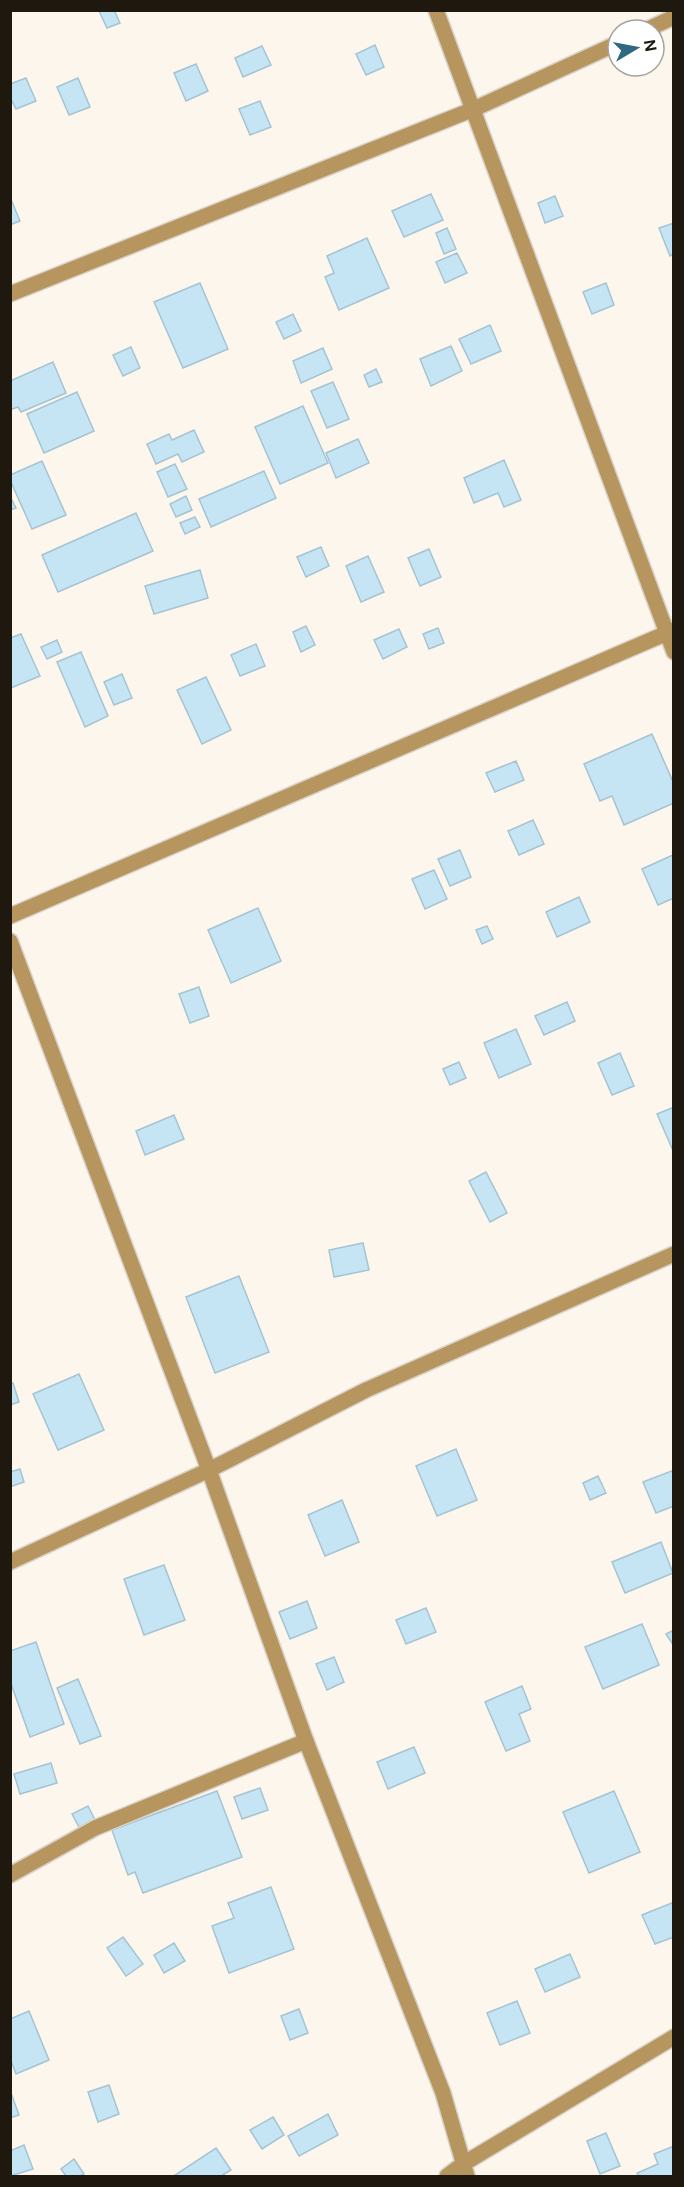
<svg xmlns="http://www.w3.org/2000/svg" width="684" height="2187" viewBox="0 0 684 2187" font-family="'DM Sans',sans-serif">
  <rect width="100%" height="100%" fill="#fdf6ec"/>
  <g fill="#c5e4f4" stroke="#a5c4d3" stroke-width="1.5">
    <path d="M114 10 120 23 107 28 99 11Z"/>
    <path d="M375 45 384 67 366 75 356 54Z"/>
    <path d="M262 46 271 65 243 77 235 58Z"/>
    <path d="M196 64 208 91 186 101 174 73Z"/>
    <path d="M26 78 36 101 16 109 10 97V84Z"/>
    <path d="M78 78 90 107 69 115 57 87Z"/>
    <path d="M260 101 271 127 250 135 239 109Z"/>
    <path d="M431 194 443 220 404 237 392 211Z"/>
    <path d="M555 196 563 216 545 223 538 203Z"/>
    <path d="M10 197 20 221 10 225Z"/>
    <path d="M674 223V254L670 256 659 228Z"/>
    <path d="M447 228 456 249 444 254 436 233Z"/>
    <path d="M367 238 389 288 339 310 325 277 334 273 327 256Z"/>
    <path d="M457 253 467 273 445 283 436 262Z"/>
    <path d="M200 283 228 349 183 368 154 302Z"/>
    <path d="M606 283 614 305 592 314 583 292Z"/>
    <path d="M293 314 301 331 284 339 276 322Z"/>
    <path d="M490 325 501 351 471 364 459 339Z"/>
    <path d="M451 346 462 371 431 386 420 359Z"/>
    <path d="M131 347 140 368 123 376 113 355Z"/>
    <path d="M323 348 332 369 301 383 293 361Z"/>
    <path d="M53 362 66 393 21 412 18 407 10 410V381Z"/>
    <path d="M376 369 382 382 369 387 364 375Z"/>
    <path d="M333 382 349 419 327 428 311 391Z"/>
    <path d="M77 392 94 431 44 453 27 414Z"/>
    <path d="M303 406 328 463 280 484 255 427Z"/>
    <path d="M194 430 204 452 182 462 178 454 156 464 147 444 169 434 172 440Z"/>
    <path d="M358 439 369 463 336 478 326 453Z"/>
    <path d="M504 460 521 500 504 507 498 493 474 503 464 478Z"/>
    <path d="M42 461 66 515 32 529 10 480V475Z"/>
    <path d="M175 464 187 489 168 497 157 472Z"/>
    <path d="M264 471 276 498 211 527 199 499Z"/>
    <path d="M10 496 16 508 10 510Z"/>
    <path d="M186 496 192 510 176 517 170 504Z"/>
    <path d="M136 513 153 551 58 592 42 555Z"/>
    <path d="M195 517 200 527 185 534 180 523Z"/>
    <path d="M321 547 329 566 306 577 297 557Z"/>
    <path d="M429 549 441 577 420 586 408 558Z"/>
    <path d="M368 556 384 592 361 602 346 566Z"/>
    <path d="M200 570 208 598 154 614 145 586Z"/>
    <path d="M306 626 315 645 301 652 293 632Z"/>
    <path d="M438 628 444 643 429 649 423 634Z"/>
    <path d="M399 629 407 647 383 659 374 640Z"/>
    <path d="M21 634 40 676 11 688 10 638Z"/>
    <path d="M57 640 62 652 47 659 41 647Z"/>
    <path d="M256 644 265 666 240 676 231 655Z"/>
    <path d="M81 652 108 716 85 727 57 662Z"/>
    <path d="M122 674 132 698 114 705 104 682Z"/>
    <path d="M206 677 231 730 202 744 177 690Z"/>
    <path d="M652 734 674 784V803L624 825 612 796 600 801 584 764Z"/>
    <path d="M516 761 524 780 495 792 486 773Z"/>
    <path d="M533 820 544 844 519 855 508 831Z"/>
    <path d="M460 850 471 877 450 886 438 859Z"/>
    <path d="M673 855 674 898 658 905 642 869Z"/>
    <path d="M434 870 447 899 425 909 412 879Z"/>
    <path d="M579 897 590 922 557 937 546 912Z"/>
    <path d="M258 908 281 961 231 983 208 930Z"/>
    <path d="M487 926 493 939 482 944 476 930Z"/>
    <path d="M199 987 209 1016 190 1023 179 994Z"/>
    <path d="M567 1002 575 1021 544 1035 535 1016Z"/>
    <path d="M516 1029 531 1064 499 1078 484 1043Z"/>
    <path d="M620 1053 634 1086 612 1095 598 1063Z"/>
    <path d="M459 1062 466 1078 450 1085 443 1069Z"/>
    <path d="M674 1107V1153L657 1114Z"/>
    <path d="M174 1115 184 1139 145 1155 136 1131Z"/>
    <path d="M486 1172 507 1213 490 1222 469 1181Z"/>
    <path d="M363 1243 369 1270 334 1277 329 1250Z"/>
    <path d="M239 1276 269 1352 215 1373 186 1297Z"/>
    <path d="M79 1374 104 1430 58 1450 33 1394Z"/>
    <path d="M10 1383H13L19 1402 10 1405Z"/>
    <path d="M456 1449 477 1500 437 1516 416 1466Z"/>
    <path d="M20 1469 24 1482 10 1487V1472Z"/>
    <path d="M674 1470V1506L656 1513 643 1482Z"/>
    <path d="M598 1476 606 1493 590 1500 583 1483Z"/>
    <path d="M342 1500 359 1542 325 1556 308 1515Z"/>
    <path d="M661 1542 673 1573 625 1593 612 1562Z"/>
    <path d="M164 1565 185 1620 144 1635 124 1579Z"/>
    <path d="M307 1601 317 1628 290 1639 279 1612Z"/>
    <path d="M426 1608 436 1632 406 1644 396 1620Z"/>
    <path d="M642 1624 659 1665 603 1689 585 1647Z"/>
    <path d="M674 1630V1646L666 1634Z"/>
    <path d="M36 1642 64 1724 30 1737 10 1681V1651Z"/>
    <path d="M334 1657 344 1682 327 1690 316 1664Z"/>
    <path d="M78 1679 101 1736 80 1744 57 1688Z"/>
    <path d="M522 1686 531 1709 519 1714 530 1741 506 1751 485 1702Z"/>
    <path d="M414 1747 425 1773 388 1789 377 1762Z"/>
    <path d="M51 1763 57 1783 20 1794 14 1774Z"/>
    <path d="M260 1788 268 1810 242 1819 234 1797Z"/>
    <path d="M217 1791 242 1857 143 1893 135 1872 128 1875 112 1830Z"/>
    <path d="M614 1791 640 1852 589 1873 563 1812Z"/>
    <path d="M88 1806 95 1820 79 1827 72 1814Z"/>
    <path d="M271 1887 294 1949 229 1973 212 1926 234 1918 228 1903Z"/>
    <path d="M674 1902V1937L655 1944 642 1915Z"/>
    <path d="M123 1937 143 1964 126 1976 107 1948Z"/>
    <path d="M174 1943 185 1961 164 1973 154 1955Z"/>
    <path d="M570 1954 580 1977 545 1992 535 1969Z"/>
    <path d="M517 2001 530 2033 500 2045 487 2013Z"/>
    <path d="M299 2009 308 2033 290 2040 281 2016Z"/>
    <path d="M29 2011 49 2060 16 2074 10 2058V2019Z"/>
    <path d="M109 2085 119 2114 98 2122 88 2092Z"/>
    <path d="M11 2093 19 2115 10 2118V2094Z"/>
    <path d="M328 2114 338 2135 299 2156 288 2136Z"/>
    <path d="M273 2117 284 2135 262 2149 250 2130Z"/>
    <path d="M606 2133 620 2166 600 2174 587 2141Z"/>
    <path d="M24 2145 33 2169 10 2176V2151Z"/>
    <path d="M674 2146V2176H639L637 2173 658 2164 654 2154Z"/>
    <path d="M216 2148 231 2170 221 2176H176L175 2175Z"/>
    <path d="M74 2159 84 2174 80 2176H66L61 2169Z"/>
  </g>
  <g fill="none" stroke-linecap="round" stroke-linejoin="round">
    <defs>
      <g id="minor">
        <path d="M436 10 674 652"/>
        <path d="M646 30 674 17"/>
        <path d="M10 294 474 109 618 43"/>
        <path d="M10 916 674 630"/>
        <path d="M10 941 209 1470 306 1741 443 2093 467 2176"/>
        <path d="M10 1562 209 1470 366 1390 674 1254"/>
        <path d="M10 1875 95 1828 306 1741"/>
        <path d="M447 2176 463 2164 674 2037"/>
      </g>
    </defs>
    <use href="#minor" stroke="#d9d2c9" stroke-width="18"/>
    <use href="#minor" stroke="#b6955e" stroke-width="15"/>
  </g>
  <rect width="684" height="2187" fill="none" stroke="#1e180f" stroke-width="24"/>
  <g transform="translate(636 48) rotate(80)"><circle r="28" fill="#ffffff" stroke="#a5a39f" stroke-width="1.5"/>
  <path d="M0-4.5L10 22L0 15L-10 22Z" fill="#2f6881"/>
  <text y="-9" font-size="16" font-weight="bold" text-anchor="middle" fill="#1e180f">N</text>
  </g>
</svg>
